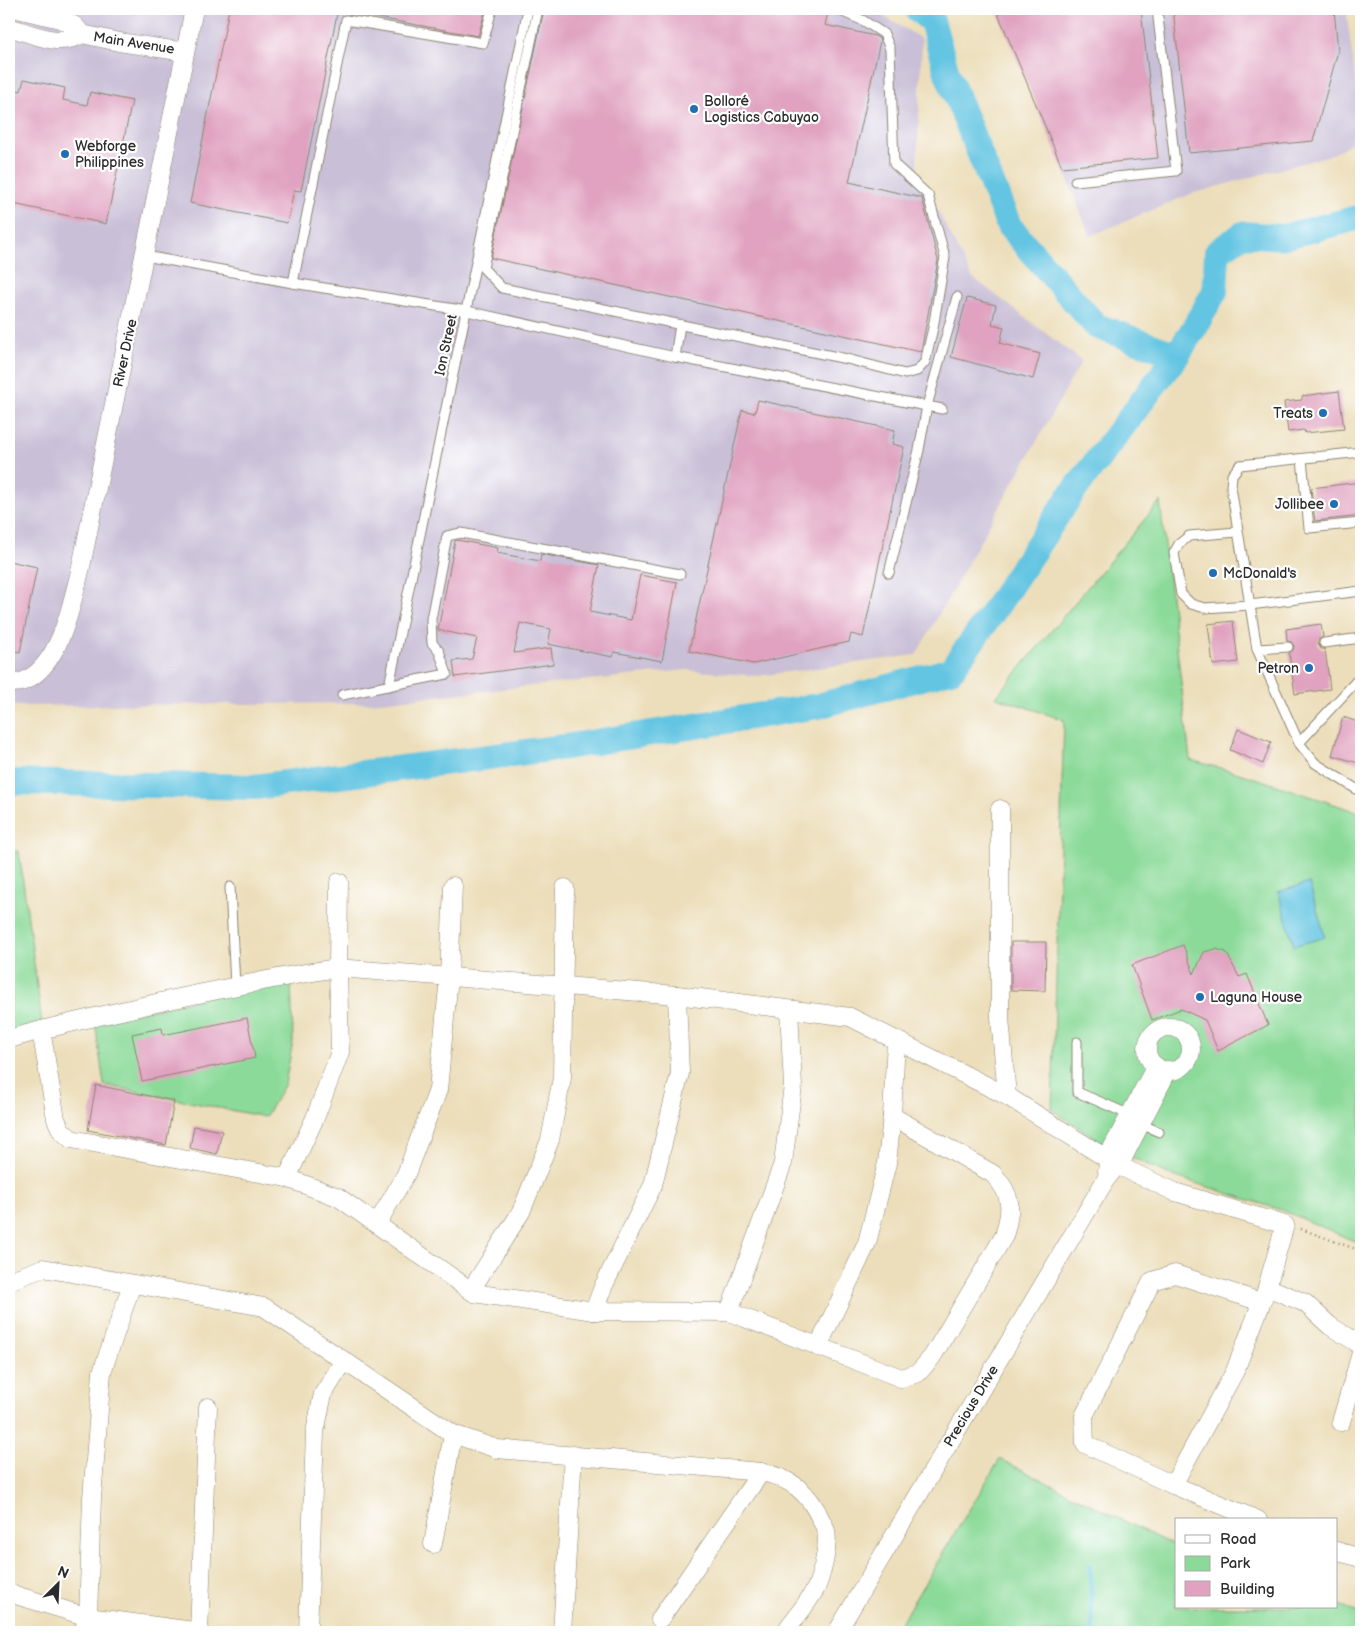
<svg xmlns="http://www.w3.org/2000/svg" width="1370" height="1641" viewBox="0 0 1370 1641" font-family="'Balsamiq Sans',sans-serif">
  <rect width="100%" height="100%" fill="#fff"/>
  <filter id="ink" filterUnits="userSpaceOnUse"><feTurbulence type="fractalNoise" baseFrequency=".02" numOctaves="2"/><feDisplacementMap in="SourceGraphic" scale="10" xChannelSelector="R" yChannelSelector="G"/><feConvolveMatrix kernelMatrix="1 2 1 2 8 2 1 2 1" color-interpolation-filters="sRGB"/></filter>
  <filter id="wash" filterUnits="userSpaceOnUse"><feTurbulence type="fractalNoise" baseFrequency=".0096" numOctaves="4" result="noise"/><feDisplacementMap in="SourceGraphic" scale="20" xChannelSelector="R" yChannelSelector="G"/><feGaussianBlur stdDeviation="1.12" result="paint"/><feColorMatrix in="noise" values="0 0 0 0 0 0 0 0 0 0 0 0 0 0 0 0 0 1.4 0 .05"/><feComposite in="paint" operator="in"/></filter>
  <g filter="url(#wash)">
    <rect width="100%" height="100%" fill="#ecdeba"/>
    <g fill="#c9bfd7">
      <path d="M9 9H871L922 39 917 171 972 277 1082 361 916 655 757 676 686 670 369 703 9 706Z"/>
      <path d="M997 9H1346L1361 121V137L1331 155 1191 194 1090 236 1019 57Z"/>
    </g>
    <g fill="#8bda99" stroke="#5b8262">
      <path d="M1160 501 1190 760 1246 775 1361 813V1243L1354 1241 1287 1212 1170 1175 1109 1147 1052 1110 1064 720 996 697Z"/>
      <path d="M19 851 42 1023 9 1032V852Z"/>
      <path d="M291 979 293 1041 285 1084 265 1117 104 1085 95 1022Z"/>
      <path d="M1000 1459 1176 1547V1607H1336V1604L1361 1613V1632H895Z"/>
    </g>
    <path fill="#64c5e2" stroke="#487886" d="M1309 883 1325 937 1294 946 1278 892Z"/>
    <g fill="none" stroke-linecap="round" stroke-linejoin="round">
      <path stroke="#64c5e2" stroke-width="4.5" d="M1090 1565 1093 1632"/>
      <g stroke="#64c5e2" stroke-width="26">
        <path d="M917 9 932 21 947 73 1009 226 1096 326 1177 355"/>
        <path d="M9 782 254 787 565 747 818 706 951 670 991 615 1070 496 1177 355 1196 325 1215 291 1217 252 1243 234 1283 237 1361 217"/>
      </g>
    </g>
    <g id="blocks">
      <g fill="#e0a2c0">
        <path d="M229 9H338L301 191 294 190 287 223 190 203Z"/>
        <path d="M358 9H486L478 36 357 14Z"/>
        <path d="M544 9H810L828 13 825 25 875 36 879 38 880 41 849 182 922 198 938 260 921 352 491 258Z"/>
        <path d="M996 9H1141L1158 158 1062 167Z"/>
        <path d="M1173 9H1334L1338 51 1313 141 1189 153Z"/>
        <path d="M24 79 65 88 63 100 87 105 90 92 132 101 106 224 9 203V88L21 91Z"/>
        <path d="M967 298 996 305 992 324 1004 327 1000 343 1040 354 1033 379 951 357Z"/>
        <path d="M1339 391 1344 429 1305 433 1304 430 1288 432 1284 402 1302 400V396Z"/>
        <path d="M758 400 895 430 892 444 904 447 863 637 851 634 849 642 754 664 689 651 742 410 755 413Z"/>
        <path d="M1361 482V516L1315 521 1311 488Z"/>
        <path d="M457 540 498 548 497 553 540 561 541 554 599 565 590 612 631 620 640 575 677 582 662 661 614 652 613 657 548 644 551 629 520 623 514 653 551 648 553 664 455 677 453 661 472 659 477 638 438 630 455 541Z"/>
        <path d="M9 561 37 567 20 652 9 650Z"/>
        <path d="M1233 621 1238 662 1213 665 1208 624Z"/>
        <path d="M1321 624 1323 637 1318 640V644L1321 649H1325L1330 689 1295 694 1289 653 1293 650 1294 646 1291 642 1287 641 1286 629Z"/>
        <path d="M1343 717 1361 723V764L1332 755Z"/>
        <path d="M1238 729 1271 742 1263 764 1230 750Z"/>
        <path d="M1011 942H1046L1045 991 1011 990Z"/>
        <path d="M1183 945 1194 974 1204 952 1216 949 1226 952 1239 977 1247 974 1268 1025 1218 1051 1205 1020 1181 1009 1152 1020 1132 965Z"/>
        <path d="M247 1018 255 1058 142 1081 132 1034 162 1028 163 1035Z"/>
        <path d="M96 1085 174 1101 166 1145 88 1130Z"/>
        <path d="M194 1126 222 1131 217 1154 190 1148Z"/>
      </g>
    </g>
  </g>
  <g filter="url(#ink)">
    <use href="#blocks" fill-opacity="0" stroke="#8c8472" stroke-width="1"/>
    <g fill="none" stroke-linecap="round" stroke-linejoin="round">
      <defs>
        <g id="lane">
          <path d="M538 9 483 268 502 288 847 359 905 374 917 371 925 362 933 328 945 257 928 195 894 164 890 49 884 34 864 21 836 9"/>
          <path d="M1075 181 1176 171 1157 9"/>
          <path d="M145 256 293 283 467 311 675 357 942 409"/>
          <path d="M293 283 346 20 483 43 492 9"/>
          <path d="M675 357 680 325"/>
          <path d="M1302 459 1309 528 1361 523"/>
          <path d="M1237 532 1189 536 1179 544 1174 553 1181 594 1191 604 1205 608 1250 605 1361 591"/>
          <path d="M889 573 919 450 927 406 957 297"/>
          <path d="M1324 643 1361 638"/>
          <path d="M1288 647 1257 649 1299 743 1315 763 1361 792"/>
          <path d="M1257 649 1231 487 1232 475 1240 465 1361 452"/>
          <path d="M389 686 528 9"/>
          <path d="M342 695 447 674 439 651 432 643 431 619 447 536 461 533 680 574"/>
          <path d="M1299 743 1361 676"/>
          <path d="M230 887 235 986"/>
          <path d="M1077 1042V1092L1130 1115"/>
          <path d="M1141 1124 1159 1132"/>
        </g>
        <g id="street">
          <path d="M17 9 60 19 75 26 82 34 119 42 185 52"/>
          <path d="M9 27C32 34 59 48 82 34"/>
          <path d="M9 683C13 683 20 683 24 681 61 665 72 602 81 567L194 9"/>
          <path d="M1000 809V1018L1007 1096"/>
          <path d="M677 995 680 1073 653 1185 603 1287 594 1311 729 1312"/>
          <path d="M789 1010 793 1086 783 1163 729 1312 901 1378 918 1373 932 1357 1004 1236C1012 1209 1013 1195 993 1174L892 1116"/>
          <circle cx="1169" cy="1049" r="22"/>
          <path d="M41 1030 56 1119 61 1130 71 1139 287 1178 338 1197 474 1293 594 1311"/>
          <path d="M9 1039C60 1024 113 1013 165 1001 223 989 280 976 338 968L677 995 850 1017 1007 1096 1117 1165 1175 1192 1285 1225 1267 1287 1305 1303 1330 1326 1361 1345"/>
          <path d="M1107 1171 1109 1154 1156 1066"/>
          <path d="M287 1178 315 1118 340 1052 338 968 339 882"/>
          <path d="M377 1224 406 1174 438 1090 449 977 453 886"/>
          <path d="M9 1281 43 1268 264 1307 453 1434 497 1449 761 1472C791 1478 809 1492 821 1520 823 1523 825 1527 826 1531 829 1546 822 1574 816 1588 808 1603 795 1618 785 1632"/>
          <path d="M471 1290 521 1212 550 1140 562 1078 565 888"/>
          <path d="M818 1347 867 1243 887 1163 892 1116 896 1040"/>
          <path d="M1341 1422 1361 1353"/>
          <path d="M1173 1485 1085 1444 1084 1416 1152 1281 1175 1274 1261 1302"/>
          <path d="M1258 1520 1173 1485 1235 1371 1266 1291"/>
          <path d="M433 1544 453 1434"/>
          <path d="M1336 1551 1361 1558"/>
          <path d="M9 1593 88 1617 201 1632"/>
          <path d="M660 1619 761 1472"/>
          <path d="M83 1632 88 1617 92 1498 102 1372 132 1284"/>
          <path d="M199 1632 208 1407"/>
          <path d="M308 1632 315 1432 323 1394 344 1361"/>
          <path d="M562 1632 573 1455"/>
          <path d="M837 1632 1106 1179 1123 1158 1168 1070"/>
        </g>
      </defs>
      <use href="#lane" stroke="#8c8472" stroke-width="11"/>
      <use href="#street" stroke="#8c8472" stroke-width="19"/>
      <path stroke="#8c8472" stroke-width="2.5" stroke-dasharray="1 4" stroke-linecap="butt" d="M1301 1229 1361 1251"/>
      <use href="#lane" stroke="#fff" stroke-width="9"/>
      <use href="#street" stroke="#fff" stroke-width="18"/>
    </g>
  </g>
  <g fill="#1f6fb2" stroke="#fff" stroke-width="2">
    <circle cx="694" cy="109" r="5"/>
    <circle cx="65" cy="154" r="5"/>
    <circle cx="1323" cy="413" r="5"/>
    <circle cx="1334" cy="504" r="5"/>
    <circle cx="1213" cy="573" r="5"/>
    <circle cx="1309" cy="668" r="5"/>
    <circle cx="1200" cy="997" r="5"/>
  </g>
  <g text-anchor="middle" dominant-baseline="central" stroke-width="4.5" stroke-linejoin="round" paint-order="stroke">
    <g font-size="14" fill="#2b2b2b" stroke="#fff">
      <text transform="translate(134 43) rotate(9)">Main Avenue</text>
      <text transform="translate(446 345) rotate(-78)">Ion Street</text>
      <text transform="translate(125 353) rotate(-78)">River Drive</text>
      <text transform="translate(971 1406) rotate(-59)">Precious Drive</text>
    </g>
    <g font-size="14" fill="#2b2b2b" stroke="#fff" text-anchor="start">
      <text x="704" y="101">Bolloré<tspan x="704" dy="16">Logistics Cabuyao</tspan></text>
      <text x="75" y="146">Webforge<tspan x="75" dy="16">Philippines</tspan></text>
      <text x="1313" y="413" text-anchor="end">Treats</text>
      <text x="1324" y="504" text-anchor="end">Jollibee</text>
      <text x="1223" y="573">McDonald's</text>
      <text x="1299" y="668" text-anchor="end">Petron</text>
      <text x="1210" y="997">Laguna House</text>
    </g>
  </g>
  <rect width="1370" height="1641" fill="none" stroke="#fff" stroke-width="30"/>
  <rect x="1175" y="1518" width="162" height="90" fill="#ffffff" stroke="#aaaaaa"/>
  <rect x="1185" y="1535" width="25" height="8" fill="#ffffff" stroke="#aaaaaa"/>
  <text x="1220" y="1544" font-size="15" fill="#2b2b2b">Road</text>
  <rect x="1185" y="1556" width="25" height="15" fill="#8bda99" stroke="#aaaaaa"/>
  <text x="1220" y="1568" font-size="15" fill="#2b2b2b">Park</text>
  <rect x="1185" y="1581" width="25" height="15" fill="#e0a2c0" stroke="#aaaaaa"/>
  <text x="1220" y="1594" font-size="15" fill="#2b2b2b">Building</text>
  <g transform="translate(58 1584) rotate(24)" stroke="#ffffff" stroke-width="4" paint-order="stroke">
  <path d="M0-4L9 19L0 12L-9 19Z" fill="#2b2b2b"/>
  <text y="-8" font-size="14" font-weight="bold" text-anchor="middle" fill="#2b2b2b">N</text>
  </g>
</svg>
